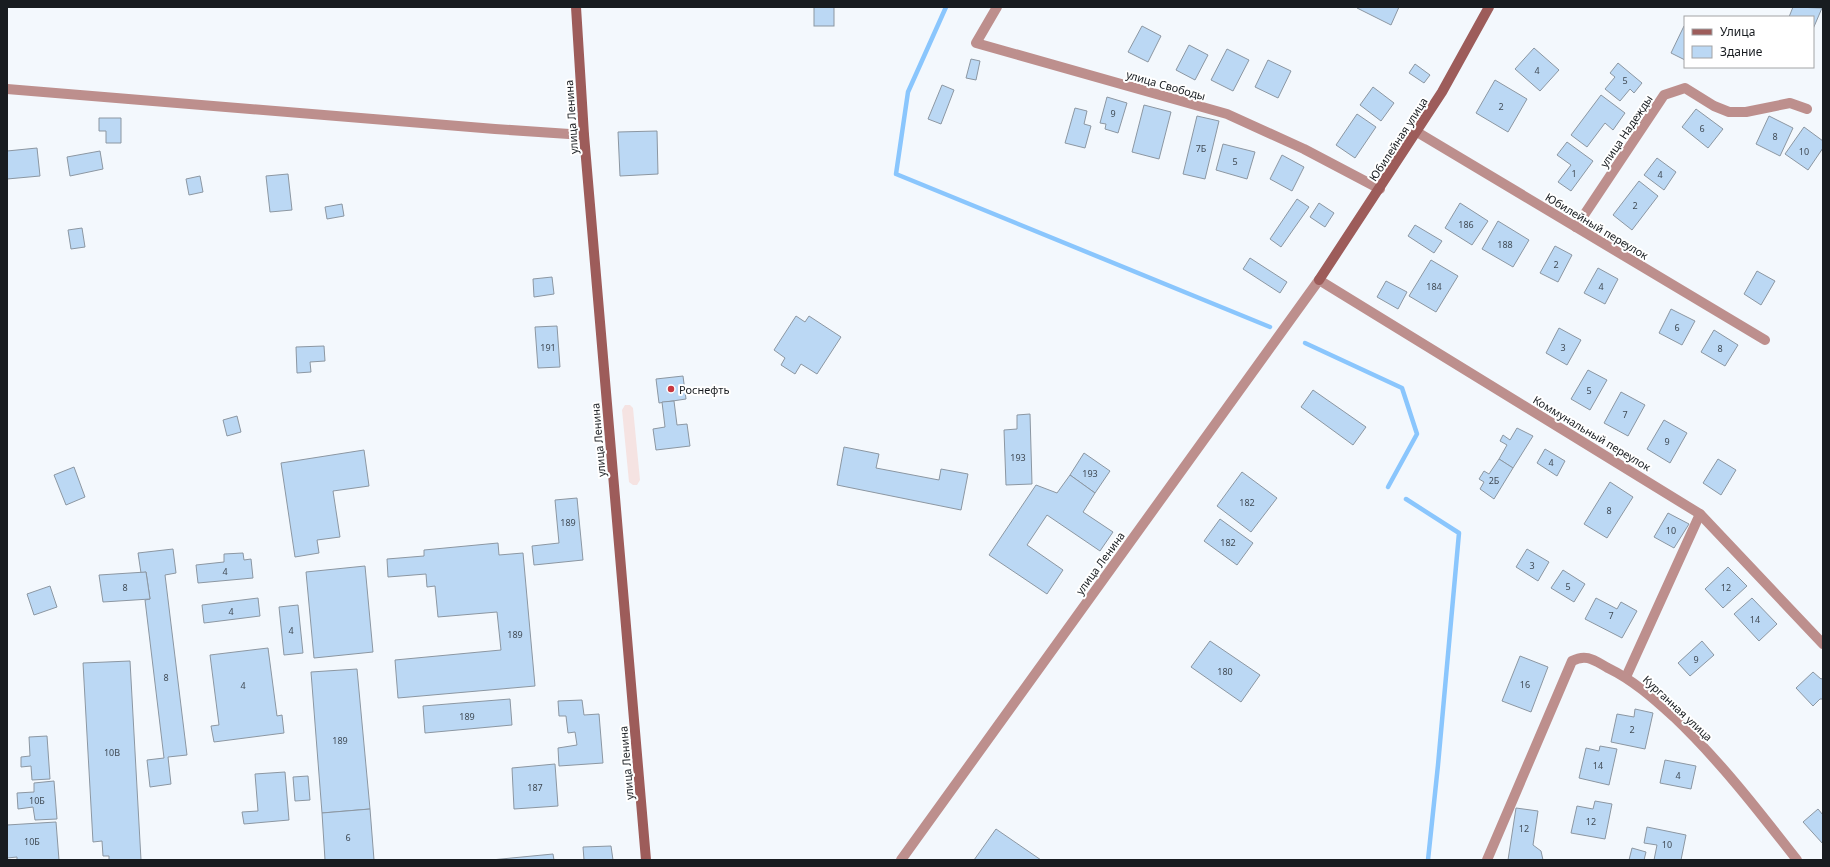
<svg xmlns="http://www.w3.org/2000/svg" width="1830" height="867" viewBox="0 0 1830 867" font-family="'Noto Sans',sans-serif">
  <rect width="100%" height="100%" fill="#f3f8fd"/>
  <path fill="#f5e3e2" d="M625 405H630L633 408 640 480 637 485H633L629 482 622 410Z"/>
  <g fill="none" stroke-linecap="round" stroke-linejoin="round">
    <g stroke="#8ac6fd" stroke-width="4.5">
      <path d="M946 7 908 92 896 174 1270 327"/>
      <path d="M1305 343 1402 388 1417 434 1388 487"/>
      <path d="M1406 499 1459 533 1438 765 1428 860"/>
    </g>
  </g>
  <g fill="#bbd8f4" stroke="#8c97a2">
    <rect x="814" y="7" width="20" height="19"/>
    <path d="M1357 7H1399L1391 25 1357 8Z"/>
    <path d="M1793 7 1822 8 1813 29V17H1789Z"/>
    <path d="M1142 26 1161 36 1148 62 1128 52Z"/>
    <path d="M1684 26H1685V60L1671 53Z"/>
    <path d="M1189 45 1208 55 1195 80 1176 70Z"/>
    <path d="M1534 48 1559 70 1540 91 1515 69Z"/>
    <path d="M1227 49 1249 60 1233 91 1211 80Z"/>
    <path d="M971 59 980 61 976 80 966 78Z"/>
    <path d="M1268 60 1291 71 1278 98 1255 87Z"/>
    <path d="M1618 63 1642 83 1634 93 1630 89 1620 101 1605 89 1615 77 1610 73Z"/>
    <path d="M1415 64 1430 75 1424 83 1409 73Z"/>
    <path d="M1495 80 1527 99 1508 132 1476 113Z"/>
    <path d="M942 85 954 90 941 124 928 119Z"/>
    <path d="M1373 87 1394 103 1381 121 1360 105Z"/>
    <path d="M1601 95 1625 113 1613 130 1605 123 1587 147 1571 135Z"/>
    <path d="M1107 97 1127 103 1118 133 1105 129 1106 124 1100 123Z"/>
    <path d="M1144 105 1171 112 1159 159 1132 152Z"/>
    <path d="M1075 108 1087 111 1084 124 1091 126 1085 148 1065 143Z"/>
    <path d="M1696 109 1723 129 1708 148 1682 127Z"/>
    <path d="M1357 114 1376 127 1355 158 1336 145Z"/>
    <path d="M1197 116 1219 121 1205 179 1183 174Z"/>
    <path d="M1769 116 1793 128 1780 156 1756 144Z"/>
    <path d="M99 118H121V143H106V131H99Z"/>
    <path d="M1804 127 1823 141V148L1808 170 1785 154Z"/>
    <path d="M657 131 658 174 620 176 618 132Z"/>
    <path d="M1567 142 1593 161 1571 191 1558 182 1571 165 1557 155Z"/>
    <path d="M1223 144 1255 152 1247 179 1216 170Z"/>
    <path d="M37 148 40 176 7 179V151Z"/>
    <path d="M100 151 103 169 70 176 67 157Z"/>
    <path d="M1282 155 1304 167 1292 191 1270 179Z"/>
    <path d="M1657 158 1676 172 1664 190 1644 175Z"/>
    <path d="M288 174 292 210 270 212 266 176Z"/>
    <path d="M200 176 203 192 189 195 186 179Z"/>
    <path d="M1639 181 1658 196 1632 230 1613 215Z"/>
    <path d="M1297 199 1309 207 1281 247 1270 239Z"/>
    <path d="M1319 203 1334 213 1325 227 1310 217Z"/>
    <path d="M1460 203 1488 221 1472 245 1445 228Z"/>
    <path d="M342 204 344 216 327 219 325 207Z"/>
    <path d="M1498 221 1529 240 1513 267 1482 249Z"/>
    <path d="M1415 225 1442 241 1434 253 1408 236Z"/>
    <path d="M82 228 85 247 71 249 68 230Z"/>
    <path d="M1555 246 1572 255 1558 282 1540 273Z"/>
    <path d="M1250 258 1287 282 1280 293 1243 269Z"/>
    <path d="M1431 260 1458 276 1436 312 1409 296Z"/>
    <path d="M1598 268 1618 279 1605 304 1584 293Z"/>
    <path d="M1757 271 1775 281 1761 305 1744 294Z"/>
    <path d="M552 277 554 294 534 297 533 279Z"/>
    <path d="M1386 281 1407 292 1398 309 1377 297Z"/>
    <path d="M1671 309 1695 321 1682 345 1659 333Z"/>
    <path d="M796 316 805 322 809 316 841 337 817 374 801 364 795 374 781 365 785 358 774 350Z"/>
    <path d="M557 326 560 367 538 368 535 327Z"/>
    <path d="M1559 328 1581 340 1567 365 1546 353Z"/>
    <path d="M1714 330 1738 345 1725 366 1701 352Z"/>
    <path d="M324 346 325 361 310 362 311 372 297 373 296 347Z"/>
    <path d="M1588 370 1607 380 1590 410 1571 399Z"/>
    <path d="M683 376 686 399 659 403 656 379Z"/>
    <path d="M1313 390 1366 427 1353 445 1301 407Z"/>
    <path d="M1621 392 1645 405 1628 436 1604 423Z"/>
    <path d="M674 401 677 425 687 424 690 446 656 450 653 429 665 427 662 402Z"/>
    <path d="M1030 414 1032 484 1006 485 1004 430 1017 429V415Z"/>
    <path d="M237 416 241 432 227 436 223 420Z"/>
    <path d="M1664 420 1687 433 1670 463 1647 449Z"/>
    <path d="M1517 428 1533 436 1513 468 1499 459 1507 445 1500 441 1503 435 1510 440Z"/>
    <path d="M844 447 879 454 876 468 939 480 941 469 968 474 961 510 837 485Z"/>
    <path d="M1545 449 1565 461 1557 476 1537 463Z"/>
    <path d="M364 450 369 486 333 491 340 537 317 540 319 553 295 557 281 463Z"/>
    <path d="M1084 453 1110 471 1095 493 1070 475Z"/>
    <path d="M1499 459 1513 468 1494 499 1480 489 1484 482 1479 479 1484 471 1489 474Z"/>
    <path d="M1718 459 1736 470 1721 495 1703 483Z"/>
    <path d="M74 467 85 497 66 505 54 475Z"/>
    <path d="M1242 472 1277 498 1251 532 1217 506Z"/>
    <path d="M1070 475 1095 493 1083 512 1113 532 1100 551 1047 515 1027 545 1063 570 1047 594 989 555 1036 485 1057 493Z"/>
    <path d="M1610 482 1633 497 1607 538 1584 524Z"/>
    <path d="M577 498 583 560 534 565 532 546 559 543 555 500Z"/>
    <path d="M1668 513 1689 524 1674 548 1654 537Z"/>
    <path d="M1220 519 1253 543 1237 565 1204 541Z"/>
    <path d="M498 543 499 555 523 553 535 686 398 698 395 660 501 650 497 612 438 617 435 586 427 587 426 574 388 577 387 559 424 556V550Z"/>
    <path d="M173 549 176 573 165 575 187 755 168 757 171 784 150 787 147 760 164 758 145 600 150 599 146 572 141 573 138 553Z"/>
    <path d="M1527 549 1549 562 1538 581 1516 567Z"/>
    <path d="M243 553 244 560 251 559 253 578 198 583 196 565 224 562V554Z"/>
    <path d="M365 566 373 652 314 658 306 572Z"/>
    <path d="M1728 567 1747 586 1723 608 1705 589Z"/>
    <path d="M1563 570 1585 584 1574 602 1551 588Z"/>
    <path d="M146 572 150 599 103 602 99 575Z"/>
    <path d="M50 586 57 607 34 615 27 594Z"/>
    <path d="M258 598 260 616 204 623 202 605Z"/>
    <path d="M1596 598 1617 609 1621 602 1637 611 1622 638 1585 619Z"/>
    <path d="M1752 598 1777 624 1759 641 1734 614Z"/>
    <path d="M298 605 303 653 284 655 279 607Z"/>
    <path d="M1210 641 1260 675 1241 702 1191 667Z"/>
    <path d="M1702 641 1714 655 1690 676 1678 663Z"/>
    <path d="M268 648 277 716 282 715 284 733 214 742 211 726 219 725 210 655Z"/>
    <path d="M1520 656 1548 667 1531 712 1502 701Z"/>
    <path d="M130 661 141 860H109V856H103L102 841 93 842 83 663Z"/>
    <path d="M357 669 370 809 322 813 311 672Z"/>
    <path d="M1813 672 1821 679 1823 678V699H1820L1813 706 1796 688Z"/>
    <path d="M510 699 512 725 425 733 423 706Z"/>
    <path d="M582 700 584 715 599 714 603 763 559 766 558 748 577 745 575 732 568 733 566 716H559L558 701Z"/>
    <path d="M1635 709 1653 713 1645 749 1611 742 1617 714 1634 717Z"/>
    <path d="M47 736 50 779 32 780 31 766 21 767V757L30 756 29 737Z"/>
    <path d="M1600 746 1617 749 1609 785 1579 778 1586 748 1599 751Z"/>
    <path d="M1665 760 1696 766 1691 789 1660 783Z"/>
    <path d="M555 764 558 806 514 809 512 768Z"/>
    <path d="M285 772 289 820 244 824 242 812 258 811 255 774Z"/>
    <path d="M308 776 310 800 295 801 293 777Z"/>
    <path d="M54 781 57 819 35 820 33 807 18 809 17 793 34 792V783Z"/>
    <path d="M1595 801 1612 804 1605 839 1571 833 1577 806 1593 809Z"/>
    <path d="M1516 808 1538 811 1533 845 1541 851 1543 860H1508Z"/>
    <path d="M370 809 374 860H325L322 813Z"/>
    <path d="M1818 809 1823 815V844L1803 822Z"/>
    <path d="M56 822 59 860H17V857L7 858V825Z"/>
    <path d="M1647 827 1686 835 1681 860H1654L1657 845 1644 843Z"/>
    <path d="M996 829 1041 860H974Z"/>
    <path d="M611 846 613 860H584L583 847Z"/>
    <path d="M1632 848 1646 852 1644 860H1629Z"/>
    <path d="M553 854 554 860H491Z"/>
  </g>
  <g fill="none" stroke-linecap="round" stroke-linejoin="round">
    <g stroke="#bd8f8d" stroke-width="10">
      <path d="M997 7 976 43 1227 114 1304 149 1380 189"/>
      <path d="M7 89 495 129 584 135"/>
      <path d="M1417 132 1765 340"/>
      <path d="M1576 227 1664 95 1685 88 1714 106 1729 112H1746L1790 103 1807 109"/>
      <path d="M1626 677 1700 514"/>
      <path d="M901 860 1319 280 1700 514 1823 644"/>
      <path d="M1487 860 1572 661C1587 653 1595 661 1608 668 1633 680 1653 698 1674 717 1720 761 1758 810 1797 860"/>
    </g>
    <g stroke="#9d5c5a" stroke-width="10">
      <path d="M576 7 584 135 646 860"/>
      <path d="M1319 280 1442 92 1489 7"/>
    </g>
  </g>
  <circle fill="#c83941" stroke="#fff" stroke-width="1.5" cx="671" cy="389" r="4"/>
  <g text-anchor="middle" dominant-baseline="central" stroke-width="4" stroke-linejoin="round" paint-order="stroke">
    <g font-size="9" fill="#414b55">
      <text x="1537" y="70">4</text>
      <text x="1625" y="80">5</text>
      <text x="1501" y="106">2</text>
      <text x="1113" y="113">9</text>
      <text x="1702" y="128">6</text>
      <text x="1775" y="136">8</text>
      <text x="1201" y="148">7Б</text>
      <text x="1804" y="151">10</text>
      <text x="1235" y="161">5</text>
      <text x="1574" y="173">1</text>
      <text x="1660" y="174">4</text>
      <text x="1635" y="205">2</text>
      <text x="1466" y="224">186</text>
      <text x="1505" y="244">188</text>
      <text x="1556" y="264">2</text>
      <text x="1434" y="286">184</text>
      <text x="1601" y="286">4</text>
      <text x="1677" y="327">6</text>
      <text x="548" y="347">191</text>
      <text x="1563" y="347">3</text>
      <text x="1720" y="348">8</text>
      <text x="1589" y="390">5</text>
      <text x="1625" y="414">7</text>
      <text x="1667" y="441">9</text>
      <text x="1018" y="457">193</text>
      <text x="1551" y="462">4</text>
      <text x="1090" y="473">193</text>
      <text x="1494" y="480">2Б</text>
      <text x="1247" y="502">182</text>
      <text x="1609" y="510">8</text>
      <text x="568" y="522">189</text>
      <text x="1671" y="530">10</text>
      <text x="1228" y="542">182</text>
      <text x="1532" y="565">3</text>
      <text x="225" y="571">4</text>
      <text x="1568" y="586">5</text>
      <text x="125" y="587">8</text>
      <text x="1726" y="587">12</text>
      <text x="231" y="611">4</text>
      <text x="1611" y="615">7</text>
      <text x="1755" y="619">14</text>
      <text x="291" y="630">4</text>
      <text x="515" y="634">189</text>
      <text x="1696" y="659">9</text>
      <text x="1225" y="671">180</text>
      <text x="166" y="677">8</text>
      <text x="1525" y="684">16</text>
      <text x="243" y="685">4</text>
      <text x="467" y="716">189</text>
      <text x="1632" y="729">2</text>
      <text x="340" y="740">189</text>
      <text x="112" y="752">10В</text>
      <text x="1598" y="765">14</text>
      <text x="1678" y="775">4</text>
      <text x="535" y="787">187</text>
      <text x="37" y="800">10Б</text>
      <text x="1591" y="821">12</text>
      <text x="1524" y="828">12</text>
      <text x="348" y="837">6</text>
      <text x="32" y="841">10Б</text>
      <text x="1667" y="844">10</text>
    </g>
    <g font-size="11" fill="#181c20" stroke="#fff">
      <text transform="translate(1166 85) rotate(16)">улица Свободы</text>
      <text transform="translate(571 117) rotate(-94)">улица Ленина</text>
      <text transform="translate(1626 131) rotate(-56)">улица Надежды</text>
      <text transform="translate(1398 139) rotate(-57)">Юбилейная улица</text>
      <text transform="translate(1597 226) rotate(31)">Юбилейный переулок</text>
      <text transform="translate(1592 433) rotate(31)">Коммунальный переулок</text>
      <text transform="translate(598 440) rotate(-95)">улица Ленина</text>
      <text transform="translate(1100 563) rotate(-54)">улица Ленина</text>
      <text transform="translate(1678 708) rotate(43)">Курганная улица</text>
      <text transform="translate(626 763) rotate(-95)">улица Ленина</text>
    </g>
    <g font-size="11" fill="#181c20" stroke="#fff" text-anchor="start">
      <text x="679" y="389">Роснефть</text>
    </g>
  </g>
  <rect width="1830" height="867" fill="none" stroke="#181c20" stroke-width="16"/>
  <rect x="1684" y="16" width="130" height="52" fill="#ffffff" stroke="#a3a4a6"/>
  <rect x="1692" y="29" width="20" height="6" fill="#9d5c5a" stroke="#a3a4a6"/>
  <text x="1720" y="36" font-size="12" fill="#181c20">Улица</text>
  <rect x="1692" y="46" width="20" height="12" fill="#bbd8f4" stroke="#a3a4a6"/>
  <text x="1720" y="56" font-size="12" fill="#181c20">Здание</text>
</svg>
